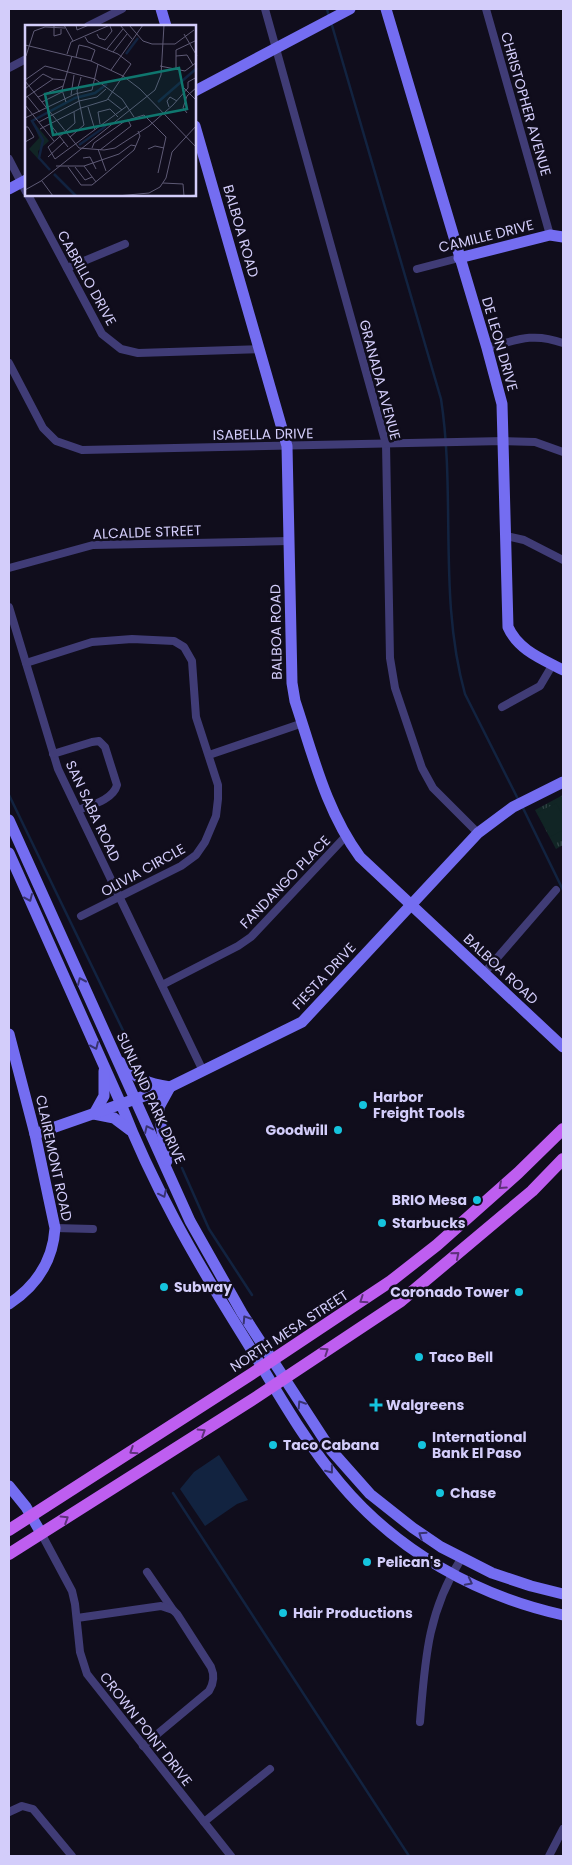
<svg xmlns="http://www.w3.org/2000/svg" width="572" height="1865" viewBox="0 0 572 1865" font-family="Poppins,sans-serif">
  <defs>
    <pattern id="park-tufts" width="24" height="20" patternUnits="userSpaceOnUse" patternTransform="scale(1.25)"><rect width="24" height="20" fill="#112525"/><path d="M3 7l-1-3M5 7V3M7 7l1-3M15 17l-1-3M17 17v-4M19 17l1-3" fill="none" stroke="#334346"/></pattern>
  </defs>
  <rect width="100%" height="100%" fill="#100d1c"/>
  <path fill="url(#park-tufts)" d="M563 795V845L556 849 535 810Z"/>
  <path fill="#112525" d="M556 803 563 816V830L550 837 537 813Z"/>
  <path fill="#122340" d="M219 1455 248 1500 237 1504 205 1526 180 1489 194 1472Z"/>
  <g fill="none" stroke-linecap="round" stroke-linejoin="round">
    <g stroke="#122340" stroke-width="2.5">
      <path d="M327 9 329 17"/>
      <path d="M331 22 441 399C456 496 438 598 465 694L519 801"/>
      <path d="M9 795 133 1051"/>
      <path d="M522 806 563 890"/>
      <path d="M182 1168 209 1229 252 1295"/>
      <path d="M173 1493 409 1856"/>
    </g>
    <g stroke="#403c76" stroke-width="8">
      <path d="M265 9 386 444 390 658 395 688 422 768 433 788 478 833"/>
      <path d="M486 9 550 235"/>
      <path d="M88 26 122 9"/>
      <path d="M9 68 26 59"/>
      <path d="M9 159 26 192"/>
      <path d="M28 195 102 334 121 349 138 353 260 349"/>
      <path d="M67 268 125 244"/>
      <path d="M417 269 459 258"/>
      <path d="M487 348C516 340 533 332 563 343"/>
      <path d="M9 363 43 428 56 441 82 450 504 441 535 442 563 452"/>
      <path d="M506 536 524 540 563 560"/>
      <path d="M9 568 93 545 289 541"/>
      <path d="M9 607 58 769 203 1071"/>
      <path d="M26 663 92 642 132 639 174 641 184 647 192 661 196 717 218 785V799L216 816 205 842 196 855 181 866 81 916"/>
      <path d="M502 707 540 686 553 664"/>
      <path d="M53 754 92 742 99 741 105 747 117 785C113 800 91 805 78 810"/>
      <path d="M209 755 303 723"/>
      <path d="M484 973 556 890"/>
      <path d="M162 985 238 946 251 937 345 837"/>
      <path d="M55 1228 93 1229"/>
      <path d="M41 1533 72 1591 75 1604 80 1652 87 1674 231 1856"/>
      <path d="M147 1572 173 1610"/>
      <path d="M77 1618 161 1606 173 1610 177 1614 211 1667C215 1676 214 1683 209 1691L143 1746"/>
      <path d="M420 1722C425 1661 427 1613 461 1559"/>
      <path d="M9 1812 22 1806 33 1809 72 1856"/>
      <path d="M204 1822 270 1769"/>
      <path d="M549 1856 563 1829"/>
    </g>
    <g stroke="#746df1" stroke-width="11">
      <path d="M161 9 166 26"/>
      <path d="M386 9 487 348 502 404 508 627C518 650 542 659 563 670"/>
      <path d="M195 91 350 9"/>
      <path d="M195 126 287 446 292 683 295 701C313 755 326 811 360 857L563 1047"/>
      <path d="M9 189 26 180"/>
      <path d="M459 258 550 235 563 237"/>
      <path d="M9 820 190 1221 242 1313 331 1450 370 1494 413 1528 441 1547 492 1573 531 1586 563 1594"/>
      <path d="M9 853 121 1104C152 1184 195 1259 240 1331 272 1382 301 1437 340 1483 397 1551 477 1596 563 1615"/>
      <path d="M9 1034 35 1134 55 1228C53 1262 36 1286 9 1304"/>
      <path d="M120 1062C137 1079 146 1083 170 1087L159 1107V1113L167 1161"/>
      <path d="M104 1071V1096L94 1114 114 1118 130 1130"/>
      <path d="M35 1134 170 1087 302 1022 478 833 513 807 563 782"/>
      <path d="M9 1486 26 1507 41 1533"/>
    </g>
    <g stroke="#be5ef0" stroke-width="12">
      <path d="M9 1530 253 1373 391 1281 437 1245 518 1173 563 1129"/>
      <path d="M9 1554 255 1398 401 1301 532 1191 563 1159"/>
    </g>
  </g>
  <defs><path id="oneway-chevron" d="M-2-3.5L2.5 0L-2 3.5" fill="none" stroke-width="1.6" stroke-linecap="round" stroke-linejoin="round" transform="scale(1.25)"/></defs>
  <g stroke="#383371">
    <use href="#oneway-chevron" transform="translate(29 898) rotate(66)"/>
    <use href="#oneway-chevron" transform="translate(81 981) rotate(-114)"/>
    <use href="#oneway-chevron" transform="translate(95 1046) rotate(66)"/>
    <use href="#oneway-chevron" transform="translate(148 1129) rotate(-115)"/>
    <use href="#oneway-chevron" transform="translate(163 1194) rotate(64)"/>
    <use href="#oneway-chevron" transform="translate(246 1319) rotate(-123)"/>
    <use href="#oneway-chevron" transform="translate(301 1404) rotate(-123)"/>
    <use href="#oneway-chevron" transform="translate(330 1470) rotate(52)"/>
    <use href="#oneway-chevron" transform="translate(422 1535) rotate(-146)"/>
    <use href="#oneway-chevron" transform="translate(469 1582) rotate(27)"/>
  </g>
  <g stroke="#5e317b">
    <use href="#oneway-chevron" transform="translate(502 1186) rotate(138)"/>
    <use href="#oneway-chevron" transform="translate(456 1255) rotate(-40)"/>
    <use href="#oneway-chevron" transform="translate(363 1300) rotate(146)"/>
    <use href="#oneway-chevron" transform="translate(325 1351) rotate(-34)"/>
    <use href="#oneway-chevron" transform="translate(202 1432) rotate(-32)"/>
    <use href="#oneway-chevron" transform="translate(133 1451) rotate(147)"/>
    <use href="#oneway-chevron" transform="translate(65 1519) rotate(-32)"/>
  </g>
  <g fill="#15c4de" stroke="#100d1c" stroke-width="2">
    <circle cx="363" cy="1105" r="5"/>
    <circle cx="338" cy="1130" r="5"/>
    <circle cx="477" cy="1200" r="5"/>
    <circle cx="382" cy="1223" r="5"/>
    <circle cx="164" cy="1287" r="5"/>
    <circle cx="519" cy="1292" r="5"/>
    <circle cx="419" cy="1357" r="5"/>
    <path d="M373.5 1397.5h5v5h5v5h-5v5h-5v-5h-5v-5h5z"/>
    <circle cx="273" cy="1445" r="5"/>
    <circle cx="422" cy="1445" r="5"/>
    <circle cx="440" cy="1493" r="5"/>
    <circle cx="367" cy="1562" r="5"/>
    <circle cx="283" cy="1613" r="5"/>
  </g>
  <g text-anchor="middle" dominant-baseline="central" stroke-width="5" stroke-linejoin="round" paint-order="stroke">
    <g font-size="14" fill="#d3cdfa" stroke="#100d1c">
      <text transform="translate(526 104) rotate(74)">CHRISTOPHER AVENUE</text>
      <text transform="translate(241 231) rotate(74)">BALBOA ROAD</text>
      <text transform="translate(486 236) rotate(-14)">CAMILLE DRIVE</text>
      <text transform="translate(87 278) rotate(61)">CABRILLO DRIVE</text>
      <text transform="translate(500 344) rotate(74)">DE LEON DRIVE</text>
      <text transform="translate(380 380) rotate(75)">GRANADA AVENUE</text>
      <text transform="translate(263 434) rotate(-1)">ISABELLA DRIVE</text>
      <text transform="translate(147 532) rotate(-2)">ALCALDE STREET</text>
      <text transform="translate(276 632) rotate(-91)">BALBOA ROAD</text>
      <text transform="translate(93 811) rotate(65)">SAN SABA ROAD</text>
      <text transform="translate(143 870) rotate(-29)">OLIVIA CIRCLE</text>
      <text transform="translate(285 882) rotate(-46)">FANDANGO PLACE</text>
      <text transform="translate(501 969) rotate(43)">BALBOA ROAD</text>
      <text transform="translate(324 976) rotate(-47)">FIESTA DRIVE</text>
      <text transform="translate(151 1098) rotate(65)">SUNLAND PARK DRIVE</text>
      <text transform="translate(54 1158) rotate(78)">CLAIREMONT ROAD</text>
      <text transform="translate(289 1331) rotate(-33)">NORTH MESA STREET</text>
      <text transform="translate(146 1729) rotate(52)">CROWN POINT DRIVE</text>
    </g>
    <g font-size="14" font-weight="bold" fill="#d3cdfa" stroke="#100d1c" text-anchor="start">
      <text x="373" y="1097">Harbor<tspan x="373" dy="16">Freight Tools</tspan></text>
      <text x="328" y="1130" text-anchor="end">Goodwill</text>
      <text x="467" y="1200" text-anchor="end">BRIO Mesa</text>
      <text x="392" y="1223">Starbucks</text>
      <text x="174" y="1287">Subway</text>
      <text x="509" y="1292" text-anchor="end">Coronado Tower</text>
      <text x="429" y="1357">Taco Bell</text>
      <text x="386" y="1405">Walgreens</text>
      <text x="432" y="1437">International<tspan x="432" dy="16">Bank El Paso</tspan></text>
      <text x="283" y="1445">Taco Cabana</text>
      <text x="450" y="1493">Chase</text>
      <text x="377" y="1562">Pelican's</text>
      <text x="293" y="1613">Hair Productions</text>
    </g>
  </g>
  <g transform="translate(25 25)">
    <rect width="171" height="171" fill="#100d1c"/>
    <path d="M7 95 24 116 13 126 14 135 4 124 14 113Z" fill="#112525"/>
    <path fill="none" stroke="#122340" stroke-width="2.5" d="M101 29 113 13M133 77 172 43M54 120 81 101M25 145 14 133 18 115 7 96 50 73 70 68 82 59M29 149 51 171"/>
    <path fill="none" stroke="#5e5a75" stroke-width="1" d="M29 0V11L36 9V4M39 0 48 16M51 0 52 5 64 0M95 0 107 14M104 0 118 16 127 19H150L169 5M72 9 74 13 80 15 87 6 85 1M159 9 172 31M0 20 66 36 98 51 115 64 172 123M82 24 98 4M88 27 102 9M42 29 46 17 85 0M1 31 9 6 20 2 40 3M151 31 162 30 168 40M51 32 54 20 63 22 70 25 66 36M135 41 160 46 172 37M151 44V25L172 15M86 45 118 0M0 55 20 41 70 54 97 74 109 92M0 56 54 123 79 125 90 123 124 101 148 80 163 63V57L172 52M157 61 172 76M0 64 18 49 28 54M46 70 49 50M2 71 15 87M13 72 38 61M0 73 28 54 40 55M83 74 97 85M17 77 37 67M41 77 37 65 47 31M0 80 29 116M63 82 70 105M144 82 142 76 145 72 152 76M49 87 50 98 23 122 30 134 102 81M162 88 158 83 162 71 172 62M0 93 50 69 67 65 73 39M14 97 54 76 72 72 81 64M25 99 43 122M75 99 73 87 85 84 93 92M0 102H3L9 112 0 117M15 104 56 83 82 75 106 39 93 29 63 17 60 12M45 112 59 100 52 66 56 52M67 123 69 118 100 96 119 90 141 112 133 148M73 124 81 146M123 124 130 121 139 123M75 125 106 101 103 95M23 132 39 117M58 133 65 132 71 144M31 141H59L94 129 106 120 111 121M59 141 71 157M43 142 56 160H67L109 125 115 111 113 106M50 142 60 155 67 152M17 156 28 171M138 158 158 159 159 171 172 170M0 165 16 156 130 65 136 50 139 0M92 171 124 168 135 162 141 153 147 127 172 100"/>
    <path fill="#0f766e" fill-opacity="0.15" stroke="#0f766e" stroke-width="2.5" d="M154 43 162 84 28 110 20 69Z"/>
    <rect width="171" height="171" fill="none" stroke="#d3cdfa" stroke-width="2.5"/>
  </g>
  <rect width="572" height="1865" fill="none" stroke="#d3cdfa" stroke-width="20"/>
</svg>
